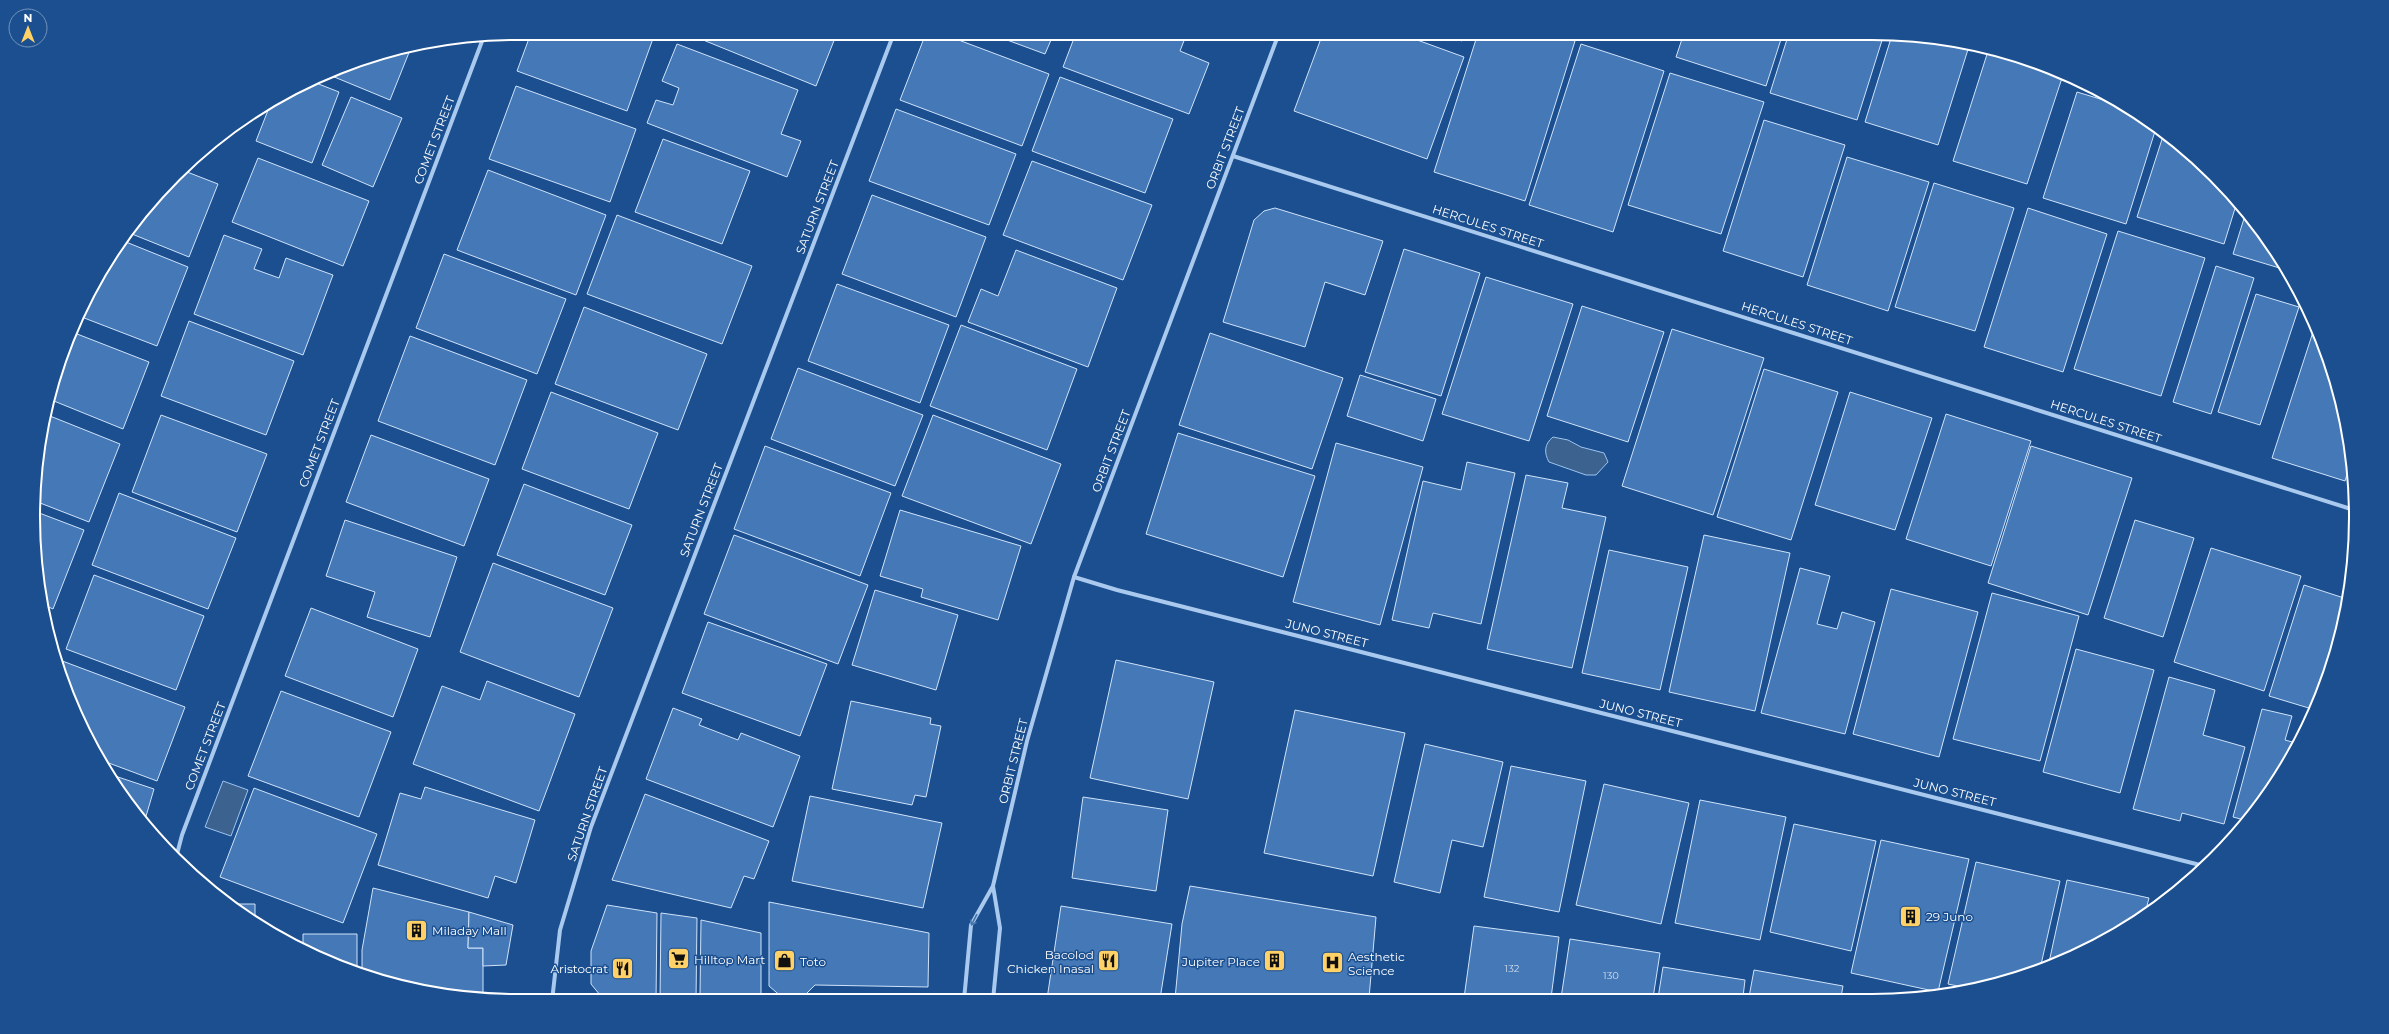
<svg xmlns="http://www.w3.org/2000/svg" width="2389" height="1034" viewBox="0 0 2389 1034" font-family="Montserrat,sans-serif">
  <rect width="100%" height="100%" fill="#1b4f8f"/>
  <g fill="#3c6290" stroke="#9cc4f0">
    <path d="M1553 437 1568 440 1581 447 1604 453 1608 462 1596 475H1586L1549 462C1544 453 1544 444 1553 437Z"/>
    <path d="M223 781 248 790 231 836 205 827Z"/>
  </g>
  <g fill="#4478b7" stroke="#cfe3fa">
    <path d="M531 33H655L627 111 517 71Z"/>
    <path d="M686 33H837L816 86Z"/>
    <path d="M926 33H940L1049 74 1022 146 900 100Z"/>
    <path d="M988 33H1054L1045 54Z"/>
    <path d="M1076 33H1187L1180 51 1209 63 1189 114 1063 67Z"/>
    <path d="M1323 33H1398L1464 57 1427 159 1294 111Z"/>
    <path d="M1438 33H1465L1462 41Z"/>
    <path d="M1478 33H1548L1575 41 1525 201 1434 172Z"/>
    <path d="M1665 33H1675V36Z"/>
    <path d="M1684 33H1783L1766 86 1676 57Z"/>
    <path d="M1789 33 1884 34 1857 120 1770 93Z"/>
    <path d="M1892 35 1970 43 1938 145 1865 122Z"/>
    <path d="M677 44 798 90 781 134 801 141 787 177 647 123 656 100 673 105 679 88 662 81Z"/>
    <path d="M1581 44 1664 71 1613 232 1529 205Z"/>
    <path d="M412 45 390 100 327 74 361 59Z"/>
    <path d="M1989 48 2028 59 2063 75 2027 184 1953 161Z"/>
    <path d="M1670 73 1764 102 1721 234 1628 205Z"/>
    <path d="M1060 77 1173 119 1145 193 1032 151Z"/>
    <path d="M311 81 339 92 312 163 256 141 272 100Z"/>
    <path d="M516 86 636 129 610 202 489 159Z"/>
    <path d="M2077 92 2120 105 2121 103 2156 128 2126 224 2043 198Z"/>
    <path d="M351 97 402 118 373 187 322 165Z"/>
    <path d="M896 109 1016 154 989 225 869 181Z"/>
    <path d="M1764 120 1845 145 1803 277 1723 251Z"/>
    <path d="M2164 133 2191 153 2237 202 2224 244 2137 217Z"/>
    <path d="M663 139 750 171 722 244 635 212Z"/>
    <path d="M195 157 191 165 188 164Z"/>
    <path d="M1847 157 1929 182 1888 311 1807 285Z"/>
    <path d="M258 158 369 201 343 266 232 222Z"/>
    <path d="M1032 161 1152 205 1123 280 1003 235Z"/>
    <path d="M182 170 218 184 189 257 127 232Z"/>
    <path d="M488 170 606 215 576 295 457 250Z"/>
    <path d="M1934 183 2014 208 1975 331 1895 307Z"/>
    <path d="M872 195 986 237 956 317 842 274Z"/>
    <path d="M1275 208 1383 241 1365 295 1325 282 1305 347 1223 322 1254 220 1264 211Z"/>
    <path d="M2028 208 2107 234 2063 372 1984 347Z"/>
    <path d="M2246 212 2256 223 2286 270 2233 254Z"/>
    <path d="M617 215 752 266 722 344 587 294Z"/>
    <path d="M2118 231 2205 258 2161 396 2074 369Z"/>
    <path d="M224 235 262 249 254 269 279 278 286 258 333 275 303 355 194 314Z"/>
    <path d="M121 240 188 267 157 346 79 316 98 275Z"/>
    <path d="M1404 249 1480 273 1441 396 1365 372Z"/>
    <path d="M1016 250 1117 288 1088 367 968 322 981 289 998 296Z"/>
    <path d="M444 254 566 299 537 374 416 328Z"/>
    <path d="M2216 266 2254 278 2211 414 2173 402Z"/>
    <path d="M1486 277 1573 304 1529 441 1442 414Z"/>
    <path d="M837 284 949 325 920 403 808 361Z"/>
    <path d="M2256 294 2299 307 2260 425 2218 412Z"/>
    <path d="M1582 306 1664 332 1628 442 1547 416Z"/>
    <path d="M584 307 707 354 678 430 555 384Z"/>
    <path d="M189 321 294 361 266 435 161 396Z"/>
    <path d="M961 325 1077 369 1047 450 930 406Z"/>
    <path d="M1672 329 1764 358 1713 515 1622 486Z"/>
    <path d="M72 332 149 362 123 429 49 399 59 361Z"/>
    <path d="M2313 332 2318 333 2340 392 2351 461 2345 481 2272 458Z"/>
    <path d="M1210 333 1343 378 1312 469 1179 425Z"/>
    <path d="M410 336 527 380 495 465 378 421Z"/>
    <path d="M798 368 923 415 895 486 771 439Z"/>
    <path d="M1764 369 1838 392 1791 540 1717 517Z"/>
    <path d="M1360 375 1436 399 1423 441 1347 416Z"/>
    <path d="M551 392 658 433 629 509 522 469Z"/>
    <path d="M1850 392 1932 418 1895 530 1815 505Z"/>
    <path d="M45 414 120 444 89 522 35 501Z"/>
    <path d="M1946 414 2031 441 1991 566 1906 539Z"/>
    <path d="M161 415 267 454 237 532 132 492Z"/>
    <path d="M933 415 1061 464 1031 544 902 496Z"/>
    <path d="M1178 433 1315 476 1283 577 1146 534Z"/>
    <path d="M371 435 489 479 464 546 346 502Z"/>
    <path d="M1336 443 1423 467 1380 625 1293 602Z"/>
    <path d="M765 446 891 493 860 576 734 529Z"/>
    <path d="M2031 446 2132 478 2088 615 1988 583Z"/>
    <path d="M1467 462 1515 473 1481 624 1433 613 1429 628 1392 620 1423 481 1461 490Z"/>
    <path d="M1526 475 1568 483 1562 508 1606 517 1572 668 1487 649Z"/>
    <path d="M524 484 632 525 605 595 497 555Z"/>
    <path d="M119 493 236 538 208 609 92 565Z"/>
    <path d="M900 510 1021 546 998 620 921 597 923 589 880 576Z"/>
    <path d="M34 511 84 530 53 609 42 604Z"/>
    <path d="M345 520 457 557 430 637 367 617 375 592 326 576Z"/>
    <path d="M2135 520 2194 538 2163 637 2104 618Z"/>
    <path d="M734 535 868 585 838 664 704 614Z"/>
    <path d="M1704 535 1790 553 1755 711 1669 692Z"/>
    <path d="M2211 548 2301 576 2264 691 2174 662Z"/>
    <path d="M1609 550 1688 567 1660 690 1582 673Z"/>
    <path d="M493 563 613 608 579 697 460 652Z"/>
    <path d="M1800 568 1830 576 1817 624 1837 629 1842 612 1875 622 1845 734 1761 713Z"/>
    <path d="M94 575 204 616 176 690 66 649Z"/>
    <path d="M2304 585 2347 599 2330 673 2312 709 2269 696Z"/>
    <path d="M1891 589 1978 612 1939 757 1853 734Z"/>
    <path d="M875 590 958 615 936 690 852 665Z"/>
    <path d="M1992 593 2079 616 2040 761 1953 739Z"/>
    <path d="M311 608 418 649 393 717 285 676Z"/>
    <path d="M708 622 827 664 800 736 682 693Z"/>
    <path d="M2076 649 2154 670 2120 793 2043 772Z"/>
    <path d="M57 659 185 707 157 781 98 759 70 702Z"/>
    <path d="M1116 660 1214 682 1188 799 1090 778Z"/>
    <path d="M2169 677 2215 690 2203 735 2245 747 2224 824 2182 813 2180 821 2133 809Z"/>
    <path d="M487 681 575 714 539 811 413 764 442 686 480 700Z"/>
    <path d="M281 691 391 732 359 817 248 776Z"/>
    <path d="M851 701 931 718 930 724 941 726 926 797 915 795 912 805 832 789Z"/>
    <path d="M673 708 702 719 699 725 738 740 741 733 800 756 773 827 646 779Z"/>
    <path d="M2262 709 2292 716 2285 740 2296 743 2274 786 2248 821 2233 817Z"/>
    <path d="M1295 710 1405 733 1373 876 1264 853Z"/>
    <path d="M1425 744 1503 762 1483 847 1452 840 1440 893 1394 882Z"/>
    <path d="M1511 766 1586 781 1559 912 1484 897Z"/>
    <path d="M109 774 154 789 144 823Z"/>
    <path d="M1604 784 1689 803 1661 924 1576 905Z"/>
    <path d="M425 787 535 820 516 883 495 876 488 898 378 865 400 793 421 799Z"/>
    <path d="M254 788 377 834 343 923 220 877Z"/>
    <path d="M645 794 769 841 754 879 744 876 731 908 612 880Z"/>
    <path d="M810 796 942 823 923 908 792 881Z"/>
    <path d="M1083 797 1168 810 1156 891 1072 878Z"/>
    <path d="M1700 800 1786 817 1760 940 1675 923Z"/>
    <path d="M1794 824 1876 841 1851 951 1770 932Z"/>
    <path d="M1881 840 1969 859 1938 992 1851 973Z"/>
    <path d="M1976 862 2060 881 2040 969 1967 988 1948 984Z"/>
    <path d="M2067 880 2149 898 2145 913 2057 964 2048 967Z"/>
    <path d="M1190 886 1376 917 1369 998 1175 999 1182 924Z"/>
    <path d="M373 888 469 912 468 948H483V998L423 992 362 975V950Z"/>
    <path d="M2162 897 2170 898 2161 904Z"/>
    <path d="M769 902 929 933 928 987 815 985 802 998H783L769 986Z"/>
    <path d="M227 904H255V923Z"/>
    <path d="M607 905 657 913 656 1001H605L591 984V951Z"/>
    <path d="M1061 906 1172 924 1160 999H1047Z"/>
    <path d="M469 912 513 925 506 965 483 966V948H468Z"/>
    <path d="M661 913 697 918 696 1000 660 1001Z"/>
    <path d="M701 920 761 933V997L700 996Z"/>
    <path d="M1474 926 1559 937 1551 998H1464Z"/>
    <path d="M303 934H357V973L299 947H303Z"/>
    <path d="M1570 939 1660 953 1653 998H1561Z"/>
    <path d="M1663 967 1745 980 1743 997 1658 998Z"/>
    <path d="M1754 970 1843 986 1841 997H1749Z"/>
  </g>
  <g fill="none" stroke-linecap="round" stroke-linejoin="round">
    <g stroke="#a9c9ee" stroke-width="4">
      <path d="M1233 156 2354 510"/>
      <path d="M1074 577 1117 590 2204 866"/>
      <path d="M176 858 182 835 484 36"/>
      <path d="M964 1000 971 925 993 886 1027 741 1074 577 1279 33"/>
      <path d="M993 1000 1000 928 993 886"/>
      <path d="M552 1001 560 930 591 827 894 33"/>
    </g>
  </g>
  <defs><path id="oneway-shaft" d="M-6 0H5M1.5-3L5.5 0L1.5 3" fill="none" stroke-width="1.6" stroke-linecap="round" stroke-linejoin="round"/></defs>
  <use stroke="#4674ac" href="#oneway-shaft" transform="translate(974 920) rotate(117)"/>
  <defs>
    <symbol id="building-square" viewBox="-11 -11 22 22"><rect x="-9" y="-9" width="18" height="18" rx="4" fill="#ffd166" stroke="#1b4f8f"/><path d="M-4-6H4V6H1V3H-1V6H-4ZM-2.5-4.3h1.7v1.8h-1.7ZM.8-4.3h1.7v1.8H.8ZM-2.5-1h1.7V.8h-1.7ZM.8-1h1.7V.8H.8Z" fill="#111"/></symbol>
    <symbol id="supermarket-square" viewBox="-11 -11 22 22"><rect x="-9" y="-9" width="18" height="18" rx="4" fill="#ffd166" stroke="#1b4f8f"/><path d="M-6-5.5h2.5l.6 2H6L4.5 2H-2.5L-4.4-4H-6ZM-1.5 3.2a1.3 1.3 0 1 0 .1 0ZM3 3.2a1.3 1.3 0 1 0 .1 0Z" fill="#111"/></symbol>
    <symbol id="shop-square" viewBox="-11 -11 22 22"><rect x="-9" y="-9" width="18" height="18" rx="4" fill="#ffd166" stroke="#1b4f8f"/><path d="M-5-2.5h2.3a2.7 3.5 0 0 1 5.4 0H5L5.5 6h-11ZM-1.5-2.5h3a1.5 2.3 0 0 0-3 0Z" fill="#111"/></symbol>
    <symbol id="restaurant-square" viewBox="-11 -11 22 22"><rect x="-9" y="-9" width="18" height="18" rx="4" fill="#ffd166" stroke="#1b4f8f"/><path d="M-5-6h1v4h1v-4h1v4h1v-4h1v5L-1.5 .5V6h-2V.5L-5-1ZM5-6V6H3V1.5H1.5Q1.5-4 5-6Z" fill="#111"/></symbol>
    <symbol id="hospital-square" viewBox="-11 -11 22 22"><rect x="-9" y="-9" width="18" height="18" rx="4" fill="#ffd166" stroke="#1b4f8f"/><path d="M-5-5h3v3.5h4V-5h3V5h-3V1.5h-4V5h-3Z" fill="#111"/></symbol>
  </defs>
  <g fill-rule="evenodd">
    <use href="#building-square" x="1898" y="904" width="25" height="25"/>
    <use href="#building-square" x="404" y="918" width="25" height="25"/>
    <use href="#supermarket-square" x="666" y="946" width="25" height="25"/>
    <use href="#shop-square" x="772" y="948" width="25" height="25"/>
    <use href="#restaurant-square" x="1096" y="948" width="25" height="25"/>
    <use href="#building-square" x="1262" y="948" width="25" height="25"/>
    <use href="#hospital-square" x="1320" y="950" width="25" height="25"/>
    <use href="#restaurant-square" x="610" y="956" width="25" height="25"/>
  </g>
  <g text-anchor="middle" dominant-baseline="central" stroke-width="3" stroke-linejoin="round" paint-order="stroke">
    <g font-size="10" fill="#d0dded">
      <text x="1512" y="968">132</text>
      <text x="1611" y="975">130</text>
    </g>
    <g font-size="12" fill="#fff" stroke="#1b4f8f">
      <text transform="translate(434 140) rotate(-69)">COMET STREET</text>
      <text transform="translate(1225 148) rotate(-69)">ORBIT STREET</text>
      <text transform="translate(817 207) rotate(-69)">SATURN STREET</text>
      <text transform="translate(1488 226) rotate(18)">HERCULES STREET</text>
      <text transform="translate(1797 323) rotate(18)">HERCULES STREET</text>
      <text transform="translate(2106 421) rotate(18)">HERCULES STREET</text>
      <text transform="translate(319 443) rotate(-69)">COMET STREET</text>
      <text transform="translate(1111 451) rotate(-69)">ORBIT STREET</text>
      <text transform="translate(701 510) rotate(-69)">SATURN STREET</text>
      <text transform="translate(1327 633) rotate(14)">JUNO STREET</text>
      <text transform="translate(1641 713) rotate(14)">JUNO STREET</text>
      <text transform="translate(205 746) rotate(-69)">COMET STREET</text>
      <text transform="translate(1013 761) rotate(-76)">ORBIT STREET</text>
      <text transform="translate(1955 792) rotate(14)">JUNO STREET</text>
      <text transform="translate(587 814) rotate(-71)">SATURN STREET</text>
    </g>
    <g font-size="12" fill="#fff" stroke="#1b4f8f" text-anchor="start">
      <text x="1926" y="916">29 Juno</text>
      <text x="432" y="930">Miladay Mall</text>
      <text x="1094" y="954" text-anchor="end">Bacolod<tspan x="1094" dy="14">Chicken Inasal</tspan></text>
      <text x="1348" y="956">Aesthetic<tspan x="1348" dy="14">Science</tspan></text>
      <text x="694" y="959">Hilltop Mart</text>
      <text x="800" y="961">Toto</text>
      <text x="1260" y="961" text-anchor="end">Jupiter Place</text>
      <text x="608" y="968" text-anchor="end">Aristocrat</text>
    </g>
  </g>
  <path d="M0 0H2389V1034H0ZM517 40H1872A477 477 0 0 1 2349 517V517A477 477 0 0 1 1872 994H517A477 477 0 0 1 40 517V517A477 477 0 0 1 517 40Z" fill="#1b4f8f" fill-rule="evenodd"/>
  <path fill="none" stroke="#fff" stroke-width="2" d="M517 40H1872A477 477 0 0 1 2349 517V517A477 477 0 0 1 1872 994H517A477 477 0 0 1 40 517V517A477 477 0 0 1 517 40Z"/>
  <g transform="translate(28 28)"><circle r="19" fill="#1b4f8f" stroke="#7695bc"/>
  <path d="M0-3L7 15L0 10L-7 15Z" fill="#ffd166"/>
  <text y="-6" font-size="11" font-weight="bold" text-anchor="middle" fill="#ffffff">N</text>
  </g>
</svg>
